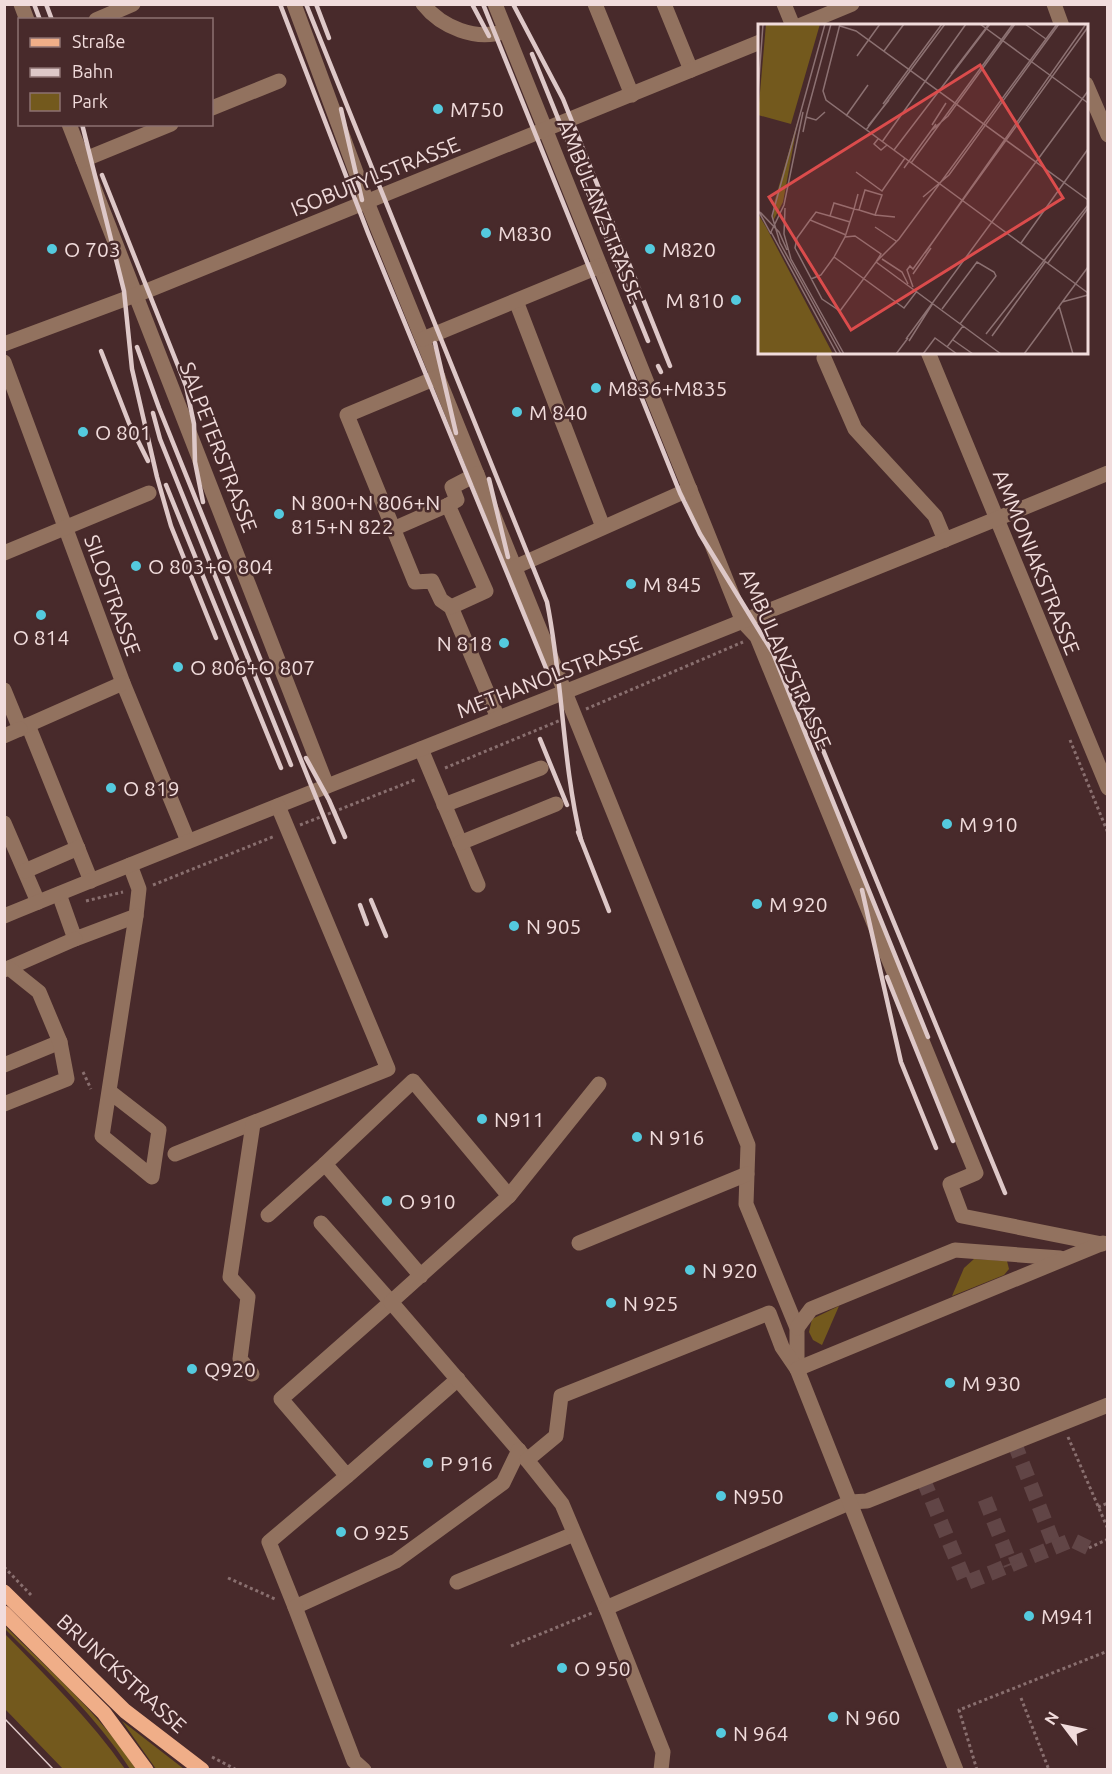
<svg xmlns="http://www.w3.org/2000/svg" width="1112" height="1774" viewBox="0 0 1112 1774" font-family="Ubuntu,sans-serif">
  <rect width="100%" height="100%" fill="#482a2b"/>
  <g fill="#73591d">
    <path d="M974 1259 1007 1261 1009 1269 1004 1275 952 1296 964 1268Z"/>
    <path d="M839 1306 822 1345 813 1340 809 1332 812 1319Z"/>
    <path d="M4 1625C50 1671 101 1715 136 1769H130C96 1716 49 1673 5 1629Z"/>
    <path d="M5 1634C47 1677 90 1719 125 1769H63L5 1709Z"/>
    <path d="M122 1721 184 1769H156Z"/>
  </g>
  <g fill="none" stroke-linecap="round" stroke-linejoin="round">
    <g stroke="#614546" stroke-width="15" stroke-dasharray="15 8" stroke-linecap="butt">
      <path d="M1014 1442 1055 1547"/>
      <path d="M923 1479 966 1583 1072 1540 1089 1548"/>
      <path d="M985 1499 1011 1565"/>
    </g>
    <g stroke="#896f6f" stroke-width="3" stroke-dasharray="3 3" stroke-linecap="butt">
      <path d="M586 709 743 642"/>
      <path d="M1070 740 1108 833"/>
      <path d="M445 768 561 720"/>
      <path d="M300 825 417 779"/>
      <path d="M153 885 275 836"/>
      <path d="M86 901 123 892"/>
      <path d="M83 1072 91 1089"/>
      <path d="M1068 1437 1108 1529"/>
      <path d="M1098 1507 1108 1503"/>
      <path d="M1089 1548 1108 1539"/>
      <path d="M4 1567 31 1595"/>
      <path d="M228 1578 275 1599"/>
      <path d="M511 1646 592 1613"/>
      <path d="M1021 1698 1049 1770"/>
      <path d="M212 1757 237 1770"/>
      <path d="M977 1770 959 1710 1108 1651"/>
    </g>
    <g stroke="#92725f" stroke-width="15">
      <path d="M21 4 27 20"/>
      <path d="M294 4 367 202 748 1145 746 1204 797 1328V1369"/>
      <path d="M423 4C441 27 477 42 505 31"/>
      <path d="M495 4 743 622 757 637 976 1173 950 1184 962 1216 1102 1244"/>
      <path d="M595 4 632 95"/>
      <path d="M664 4 691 70"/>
      <path d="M784 4 793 26"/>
      <path d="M1054 4 1062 26"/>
      <path d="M96 20 133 4"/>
      <path d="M799 26 852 4"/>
      <path d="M1086 84 1108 135"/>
      <path d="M212 108 279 81"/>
      <path d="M69 124 327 786"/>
      <path d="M83 160 171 124"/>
      <path d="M516 301 603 527"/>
      <path d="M423 339 600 266"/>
      <path d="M4 344 149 290 760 42"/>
      <path d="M928 352 1108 788"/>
      <path d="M824 358 855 429 935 516 945 540"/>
      <path d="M4 362 123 683 188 841"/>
      <path d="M438 377 347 415 415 582 432 581 441 600 451 607 498 718"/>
      <path d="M393 529 448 505"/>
      <path d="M4 553 149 493"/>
      <path d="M515 567 690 489"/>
      <path d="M451 607 486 591 448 505 457 500 452 487 477 474"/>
      <path d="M4 690 20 729 28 725 91 881"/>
      <path d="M28 725 123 683"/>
      <path d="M4 736 20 729"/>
      <path d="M421 749 478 885"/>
      <path d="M444 805 541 768"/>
      <path d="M4 823 38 902"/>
      <path d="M460 843 556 804"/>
      <path d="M25 871 78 848"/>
      <path d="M59 894 75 939 136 916 139 889 130 865"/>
      <path d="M4 916C371 766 742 625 1108 473"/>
      <path d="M4 970 75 939"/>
      <path d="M4 1065 60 1042"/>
      <path d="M110 1092 159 1130 152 1177 102 1136 136 916"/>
      <path d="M4 1104 67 1079 60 1042 39 992 9 968"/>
      <path d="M175 1154 388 1069 278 806"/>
      <path d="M509 1196 599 1084"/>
      <path d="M268 1215 325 1164"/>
      <path d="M321 1223 391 1302 281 1399 347 1476 458 1379"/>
      <path d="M579 1243 747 1174"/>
      <path d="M421 1276 325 1164 413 1081 509 1196 391 1302 527 1460"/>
      <path d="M797 1328 811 1309 955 1250 1060 1258"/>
      <path d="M252 1374 240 1359 248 1297 230 1277 253 1124"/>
      <path d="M347 1476 269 1542 295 1607 396 1561 503 1483 519 1450"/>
      <path d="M457 1582 574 1534"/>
      <path d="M295 1607 354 1761 364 1770"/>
      <path d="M606 1608 562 1504 527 1460 556 1436 561 1396 769 1313 782 1347 797 1369"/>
      <path d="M661 1770 663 1752 606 1608 851 1502 867 1501 1108 1405"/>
      <path d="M956 1770 797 1369 1103 1243"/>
    </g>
    <g stroke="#f0ae88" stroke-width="15">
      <path d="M4 1592 125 1711 202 1770"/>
      <path d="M4 1613 104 1713 146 1770"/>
    </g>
    <path stroke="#dec8c8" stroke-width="1.5" d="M4 1718 54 1770"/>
    <g stroke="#dec8c8" stroke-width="4.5">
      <path d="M34 4 40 20"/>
      <path d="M46 4 52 20"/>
      <path d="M280 4 368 233 548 673"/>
      <path d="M306 4 547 602C563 681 562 761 581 840"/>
      <path d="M316 4 329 38"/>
      <path d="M472 4 489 36"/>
      <path d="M483 4 680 493 700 534 773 653 928 1037"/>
      <path d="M513 4 563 99 670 366"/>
      <path d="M532 54 648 341"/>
      <path d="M341 109 362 200"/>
      <path d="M82 124 124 291 132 369 157 477 171 526 216 638"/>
      <path d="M102 175 186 386 194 424 195 462 203 502"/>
      <path d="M435 343 456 433"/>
      <path d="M137 347 159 408 334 842"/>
      <path d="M101 351 129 423 148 461"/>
      <path d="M658 366 661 372"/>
      <path d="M153 413 160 439 291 765"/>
      <path d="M489 479 508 557"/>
      <path d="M166 485 281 768"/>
      <path d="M796 691 809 716 1005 1193"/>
      <path d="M540 739 567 805"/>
      <path d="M306 758 329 800 345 837"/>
      <path d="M578 832 609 911"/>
      <path d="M862 890 901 1062 936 1148"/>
      <path d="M371 900 386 936"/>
      <path d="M360 905 367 924"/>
      <path d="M887 977 953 1141"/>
    </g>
  </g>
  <g fill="#54cade" stroke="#482a2b" stroke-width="2">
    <circle cx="438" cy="109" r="6"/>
    <circle cx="486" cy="233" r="6"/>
    <circle cx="52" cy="249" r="6"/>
    <circle cx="650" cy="249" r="6"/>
    <circle cx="736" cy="300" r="6"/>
    <circle cx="596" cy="388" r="6"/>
    <circle cx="517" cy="412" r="6"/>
    <circle cx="83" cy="432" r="6"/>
    <circle cx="279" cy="514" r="6"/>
    <circle cx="136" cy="566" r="6"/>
    <circle cx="631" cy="584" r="6"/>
    <circle cx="41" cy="615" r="6"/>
    <circle cx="504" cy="643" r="6"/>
    <circle cx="178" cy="667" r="6"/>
    <circle cx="111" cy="788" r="6"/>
    <circle cx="947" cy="824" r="6"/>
    <circle cx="757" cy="904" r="6"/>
    <circle cx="514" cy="926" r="6"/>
    <circle cx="482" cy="1119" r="6"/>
    <circle cx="637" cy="1137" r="6"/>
    <circle cx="387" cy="1201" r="6"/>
    <circle cx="690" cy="1270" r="6"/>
    <circle cx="611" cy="1303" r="6"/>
    <circle cx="192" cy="1369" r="6"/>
    <circle cx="950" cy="1383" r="6"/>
    <circle cx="428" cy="1463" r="6"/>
    <circle cx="721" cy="1496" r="6"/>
    <circle cx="341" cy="1532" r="6"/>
    <circle cx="1029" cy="1616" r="6"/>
    <circle cx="562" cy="1668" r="6"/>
    <circle cx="833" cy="1717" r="6"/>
    <circle cx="721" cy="1733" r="6"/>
  </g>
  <g text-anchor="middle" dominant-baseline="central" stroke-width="5" stroke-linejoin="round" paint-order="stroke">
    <g font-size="21" fill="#f1dcdc" stroke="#482a2b" text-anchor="start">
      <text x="450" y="109">M750</text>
      <text x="498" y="233">M830</text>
      <text x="64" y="249">O 703</text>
      <text x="662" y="249">M820</text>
      <text x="724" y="300" text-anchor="end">M 810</text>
      <text x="608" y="388">M836+M835</text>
      <text x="529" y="412">M 840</text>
      <text x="95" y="432">O 801</text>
      <text x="291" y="502">N 800+N 806+N<tspan x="291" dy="24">815+N 822</tspan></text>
      <text x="148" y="566">O 803+O 804</text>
      <text x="643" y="584">M 845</text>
      <text x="41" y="637" text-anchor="middle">O 814</text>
      <text x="492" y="643" text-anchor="end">N 818</text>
      <text x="190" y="667">O 806+O 807</text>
      <text x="123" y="788">O 819</text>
      <text x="959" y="824">M 910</text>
      <text x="769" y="904">M 920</text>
      <text x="526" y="926">N 905</text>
      <text x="494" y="1119">N911</text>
      <text x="649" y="1137">N 916</text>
      <text x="399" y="1201">O 910</text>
      <text x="702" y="1270">N 920</text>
      <text x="623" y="1303">N 925</text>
      <text x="204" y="1369">Q920</text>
      <text x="962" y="1383">M 930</text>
      <text x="440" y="1463">P 916</text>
      <text x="733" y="1496">N950</text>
      <text x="353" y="1532">O 925</text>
      <text x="1041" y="1616">M941</text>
      <text x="574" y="1668">O 950</text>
      <text x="845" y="1717">N 960</text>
      <text x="733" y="1733">N 964</text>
    </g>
    <g font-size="21" fill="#f1dcdc" stroke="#482a2b">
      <text transform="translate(375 176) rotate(-22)">ISOBUTYLSTRASSE</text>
      <text transform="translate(601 211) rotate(68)">AMBULANZSTRASSE</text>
      <text transform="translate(219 447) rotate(69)">SALPETERSTRASSE</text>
      <text transform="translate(1037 562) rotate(68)">AMMONIAKSTRASSE</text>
      <text transform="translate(113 595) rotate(70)">SILOSTRASSE</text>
      <text transform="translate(786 659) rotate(66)">AMBULANZSTRASSE</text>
      <text transform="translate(549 676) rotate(-21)">METHANOLSTRASSE</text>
      <text transform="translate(122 1673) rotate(42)">BRUNCKSTRASSE</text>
    </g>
  </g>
  <g transform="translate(758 24)">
    <rect width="330" height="330" fill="#482a2b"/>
    <path d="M8 0H62L33 100 0 91ZM40 96 25 178 15 197 16 179ZM0 190 8 203 75 330H0Z" fill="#73591d"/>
    <path fill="none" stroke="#8c7172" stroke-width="1.5" d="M67 0 14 192 22 219 83 330M82 0 65 67 68 76 330 269M222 0 330 79M267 0 288 15M82 2 98 7 330 176M126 27 146 0M99 32 122 0M193 50 231 0M0 69 5 0M125 80 184 0M45 88 26 181 13 208 79 330M49 89 73 0M88 92 110 61M48 93 58 96 67 88M174 101 188 79M110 102 131 76M108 106 187 0M174 106 190 92 257 0M45 108 49 89M120 115 116 120 123 126 129 121M124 118 208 0M136 126 232 0M153 139 255 0M146 144 178 100M98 148 124 167 147 134M165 173 191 151 301 0M27 184 26 210 33 235 86 330M0 186 13 210M2 188 21 208 29 226M117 191 137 193M72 192 58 188 52 196 88 211M52 196 39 214 37 224 64 275 82 287 118 238 243 330M92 198 72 192 76 179 96 185 100 170M117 203 138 217M87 213 96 185 101 186 117 191 124 171 107 166 101 186M263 219 330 125M167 229 328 0M76 233 87 213 97 212 123 230 118 238M124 235 144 248 150 260M118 238 141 215 299 0M290 239 330 184M155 250 173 224M53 255 63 251 76 233 146 284 159 267M155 263 149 246 152 242 155 245 330 3M304 278 330 271M301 282 315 330M184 285 219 238 236 248 238 252 202 300M228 310 330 181M234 312 288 237M148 315 330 67M195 316 215 330M151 317 175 279M189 323 205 302M138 330 150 314M165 330 177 314 199 330M266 330 330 243"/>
    <path fill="#db4c4c" fill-opacity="0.15" stroke="#db4c4c" stroke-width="3" d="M222 41 305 174 93 306 11 173Z"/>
    <rect width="330" height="330" fill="none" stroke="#f1dcdc" stroke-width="3"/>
  </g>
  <rect width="1112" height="1774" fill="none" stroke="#f1dcdc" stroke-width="12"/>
  <rect x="18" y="18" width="195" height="108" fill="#482a2b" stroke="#8c7172" stroke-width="1.5"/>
  <rect x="30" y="38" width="30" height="9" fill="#f0ae88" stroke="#8c7172" stroke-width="1.5"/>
  <text x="72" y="48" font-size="18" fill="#f1dcdc">Straße</text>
  <rect x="30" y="68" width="30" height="9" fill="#dec8c8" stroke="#8c7172" stroke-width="1.5"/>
  <text x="72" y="78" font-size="18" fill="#f1dcdc">Bahn</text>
  <rect x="30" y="93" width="30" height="18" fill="#73591d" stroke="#8c7172" stroke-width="1.5"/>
  <text x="72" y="108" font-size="18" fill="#f1dcdc">Park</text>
  <g transform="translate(1064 1726) rotate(302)" stroke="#482a2b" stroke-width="4.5" paint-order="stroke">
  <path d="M0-4.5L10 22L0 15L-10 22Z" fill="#f1dcdc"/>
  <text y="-9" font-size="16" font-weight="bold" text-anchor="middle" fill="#f1dcdc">N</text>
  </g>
</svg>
